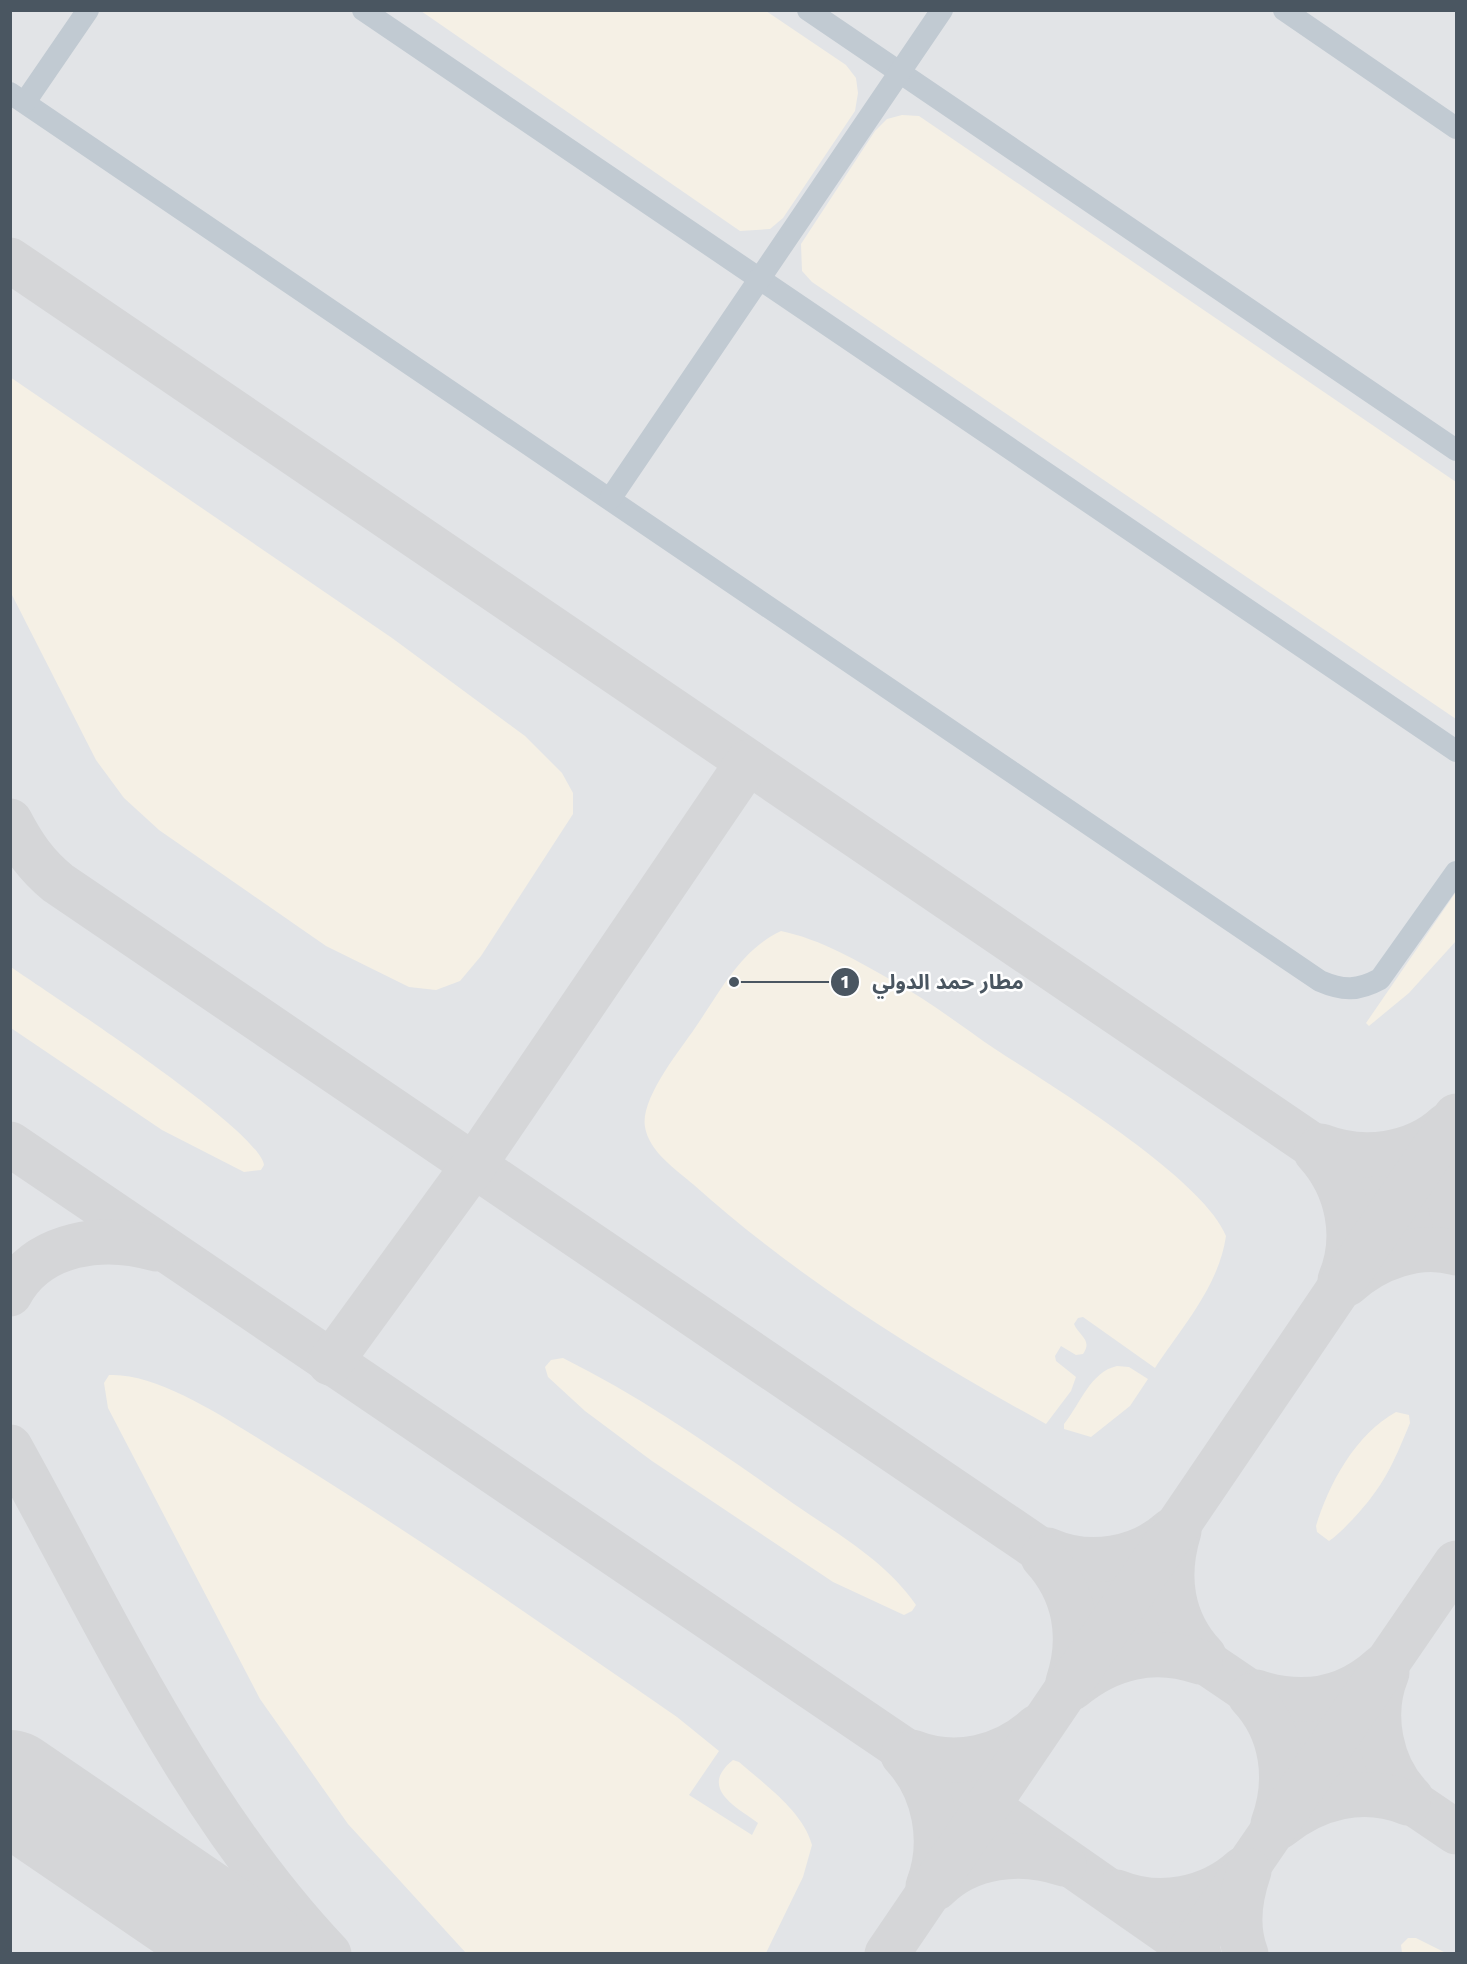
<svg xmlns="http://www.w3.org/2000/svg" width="1467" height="1964" viewBox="0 0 1467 1964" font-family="'Work Sans','Noto Sans Arabic',sans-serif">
  <rect width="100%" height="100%" fill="#f5f3f3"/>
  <path fill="#e2e4e7" d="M11 11H1456V1953L11 1954Z"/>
  <g fill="#f5f0e5">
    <path d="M421 11H766L846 65 856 78 858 93 855 111 783 218 770 229 740 231Z"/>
    <path d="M902 115 919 116 1456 482V719L812 282 802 271 801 244 875 131 887 119Z"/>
    <path d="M10 377 392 638 525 736 562 773 573 793V814L481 956 460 981 436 990 409 987 326 946 159 830 124 798 96 760 11 593Z"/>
    <path d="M1456 892V941L1409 993 1369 1026 1366 1023Z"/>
    <path d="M781 931C820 939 858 961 893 981 928 1000 961 1026 995 1049 1050 1085 1203 1178 1226 1236 1219 1286 1182 1327 1155 1368L1083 1317 1078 1318 1074 1324C1079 1336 1093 1340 1083 1354L1076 1355 1061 1346 1055 1356 1056 1361 1076 1377 1071 1391 1046 1424C922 1356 799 1279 694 1185 677 1170 649 1152 645 1127 640 1099 680 1050 695 1028 720 992 740 950 781 931Z"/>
    <path d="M11 967C51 995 259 1129 264 1165L261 1170 244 1172 162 1130 11 1028Z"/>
    <path d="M563 1358C645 1399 719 1451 794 1504 836 1533 886 1561 916 1605L912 1611 904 1615 833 1582 652 1461 585 1411 548 1377 545 1367 551 1360Z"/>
    <path d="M1117 1366 1129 1367 1148 1379 1130 1406 1091 1437 1064 1429V1424C1081 1403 1090 1372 1117 1366Z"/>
    <path d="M109 1375C162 1372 242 1429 288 1457 421 1539 548 1628 677 1717L719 1751 689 1795 752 1835 758 1823C736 1807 698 1788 733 1760L739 1762C764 1784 803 1811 812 1845L803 1877 766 1953H466L348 1824 260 1699 108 1408 104 1383Z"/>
    <path d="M1396 1412 1409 1415 1410 1423C1393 1464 1384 1486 1353 1519 1345 1527 1338 1535 1329 1541L1317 1532 1316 1526C1329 1483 1356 1434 1396 1412Z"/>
    <path d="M1408 1938H1416L1446 1953H1402L1401 1945Z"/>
  </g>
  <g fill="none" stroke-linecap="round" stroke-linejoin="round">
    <g stroke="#d5d6d8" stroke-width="45">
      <path d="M10 260 1456 1243"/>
      <path d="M10 821C23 846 36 865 58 883L1456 1832"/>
      <path d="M1453 1128C1443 1161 1443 1190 1456 1222"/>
      <path d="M10 1144 987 1806 1199 1954"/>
      <path d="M1321 1146C1362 1162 1414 1156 1447 1125"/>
      <path d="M1316 1152C1348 1187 1358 1237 1340 1280"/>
      <path d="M1347 1284C1375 1258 1419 1242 1456 1253"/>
      <path d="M10 1294C38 1241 105 1234 156 1249"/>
      <path d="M330 1363 474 1165 748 762"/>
      <path d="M10 1447C105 1618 193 1811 329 1954"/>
      <path d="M1179 1531C1165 1576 1171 1621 1204 1656"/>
      <path d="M1048 1550C1089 1568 1139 1560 1172 1530"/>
      <path d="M1043 1557C1075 1592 1083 1637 1068 1682"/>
      <path d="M1387 1673C1370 1714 1380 1766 1411 1798"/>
      <path d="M1072 1688C1109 1657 1154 1646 1200 1662"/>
      <path d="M1256 1692C1302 1707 1346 1700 1382 1667"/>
      <path d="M1250 1696C1283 1731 1289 1780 1273 1824"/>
      <path d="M912 1752C955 1769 1003 1758 1037 1727"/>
      <path d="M903 1755C935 1789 945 1842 928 1886"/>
      <path d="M1279 1827C1316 1797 1363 1785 1408 1803"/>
      <path d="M936 1888C969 1855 1021 1849 1064 1864"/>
      <path d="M1117 1892C1159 1909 1209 1900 1243 1869"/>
      <path d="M887 1954 1456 1116"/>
      <path d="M1188 1954 1456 1563"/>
      <path d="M1246 1954C1236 1928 1240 1897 1249 1871"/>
    </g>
    <path stroke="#d5d6d8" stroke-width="112" d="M10 1786 256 1954"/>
    <g stroke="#c1cad2" stroke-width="22">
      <path d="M363 10 1456 751"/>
      <path d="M808 10 1456 450"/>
      <path d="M1284 10 1456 128"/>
      <path d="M10 93 1320 981C1343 991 1358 991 1380 979L1456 872"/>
      <path d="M25 102 88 10"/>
      <path d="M610 499 942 10"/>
    </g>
  </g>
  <path fill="none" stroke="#4a5661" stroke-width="2" d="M734 982L845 982"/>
  <g fill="#4a5661" stroke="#fff" stroke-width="2">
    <circle cx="734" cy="982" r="6"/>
    <circle cx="845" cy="982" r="15"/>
  </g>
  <g font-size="18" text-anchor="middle" font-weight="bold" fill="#fff">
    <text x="845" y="988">1</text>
  </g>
  <g font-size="21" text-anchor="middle" font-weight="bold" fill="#4a5661" stroke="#fff" stroke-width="5" stroke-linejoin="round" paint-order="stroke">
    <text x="948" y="989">مطار حمد الدولي</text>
  </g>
  <rect width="1467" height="1964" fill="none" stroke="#4a5661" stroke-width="24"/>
</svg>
